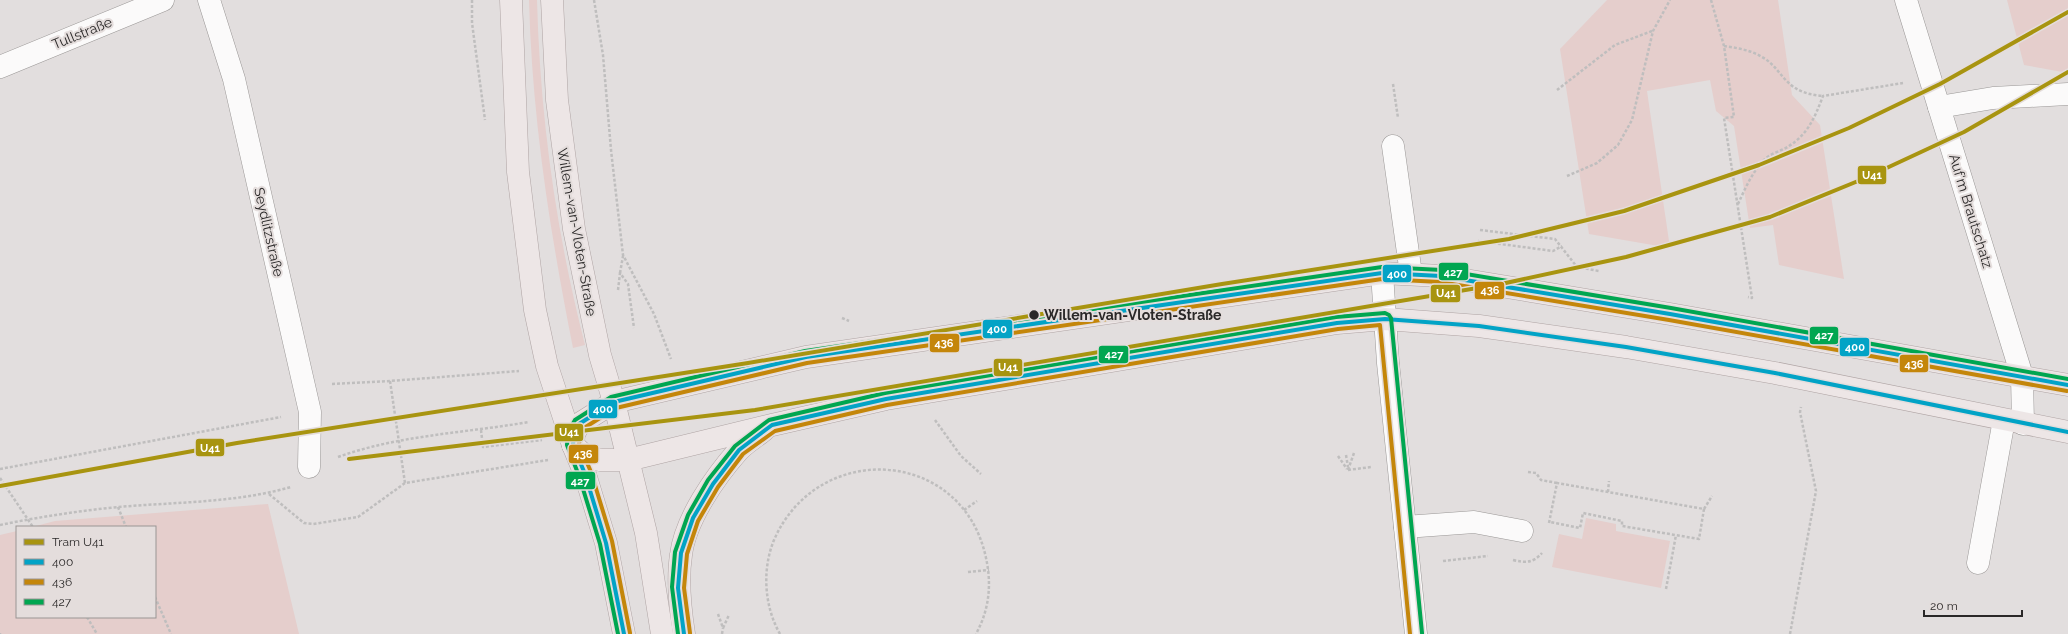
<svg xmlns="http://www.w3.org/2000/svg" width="2068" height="634" viewBox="0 0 2068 634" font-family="Raleway,sans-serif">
  <rect width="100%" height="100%" fill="#e2dede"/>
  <g fill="#e5cecc">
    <path d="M529 0H537C540 117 556 232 585 345L573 348C550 232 532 118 529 0Z"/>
    <path d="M1607 0H1778L1792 95 1820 125 1844 279 1779 265 1773 225 1750 228 1734 126 1716 111 1710 80 1647 91 1670 248 1589 234 1560 49Z"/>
    <path d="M2007 0H2068V73L2024 65Z"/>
    <path d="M268 504 299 634H0V535L17 531V617H155V527H32L55 521Z"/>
    <path d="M1586 518 1616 524V531L1670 541 1661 588 1552 567 1559 534 1582 539Z"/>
  </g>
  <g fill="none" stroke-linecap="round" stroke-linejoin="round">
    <defs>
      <g id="minor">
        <path d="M209 0 234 79 310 412 309 467"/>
        <path d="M1906 0 2022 376 2023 424"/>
        <path d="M0 67 163 0"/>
        <path d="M1939 107 1993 98 2068 94"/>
        <path d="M1393 146 1411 274"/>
        <path d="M1382 273 1388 363 1416 634"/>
        <path d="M1405 527 1474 522 1522 531"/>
        <path d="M1978 563 2004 420"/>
      </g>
      <g id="major">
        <path d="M511 0 518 172 535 310 547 366 573 445 585 474 606 543 624 634"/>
        <path d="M552 0 557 100 574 229 600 355 614 402 646 533 662 634"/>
        <path d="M573 445 574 434 579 424 614 402 806 357 1382 273 1441 276 1670 314 2068 385"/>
        <path d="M573 445 585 456 600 460H628L772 425 886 399 1337 323 1385 319 1479 326 1626 347 1775 373 2068 432"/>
        <path d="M684 634C680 608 677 581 681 555 685 520 715 477 738 451 745 443 756 437 764 430"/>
      </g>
    </defs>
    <use href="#minor" stroke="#9a9796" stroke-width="23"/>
    <use href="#major" stroke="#afa4a4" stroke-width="23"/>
    <g stroke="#bfbebe" stroke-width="2.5" stroke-dasharray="3 2" stroke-linecap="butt">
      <path d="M472 0V23L485 120"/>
      <path d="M594 0 603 55 611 150 623 255 654 314 671 359"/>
      <path d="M1711 0 1724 46 1734 117 1724 118 1752 298 1748 297"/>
      <path d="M1724 46C1737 48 1751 50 1762 57 1775 64 1781 77 1791 85 1801 93 1812 95 1823 96"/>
      <path d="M1393 84 1398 118"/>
      <path d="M1557 90 1615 45 1652 31"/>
      <path d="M1567 176 1597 163 1618 145 1632 120 1653 31 1670 0"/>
      <path d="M1738 204C1745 189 1752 172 1765 159 1771 153 1782 151 1789 146 1808 134 1815 117 1823 96L1903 83"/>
      <path d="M1480 230 1555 239 1577 267 1599 271"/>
      <path d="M1478 241 1553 251 1562 246"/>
      <path d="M620 273 623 256"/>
      <path d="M618 290 620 273 628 284 634 328"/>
      <path d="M842 318 849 321"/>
      <path d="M390 381 405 483"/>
      <path d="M332 384 390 381 519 371"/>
      <path d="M935 420 961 456 981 474"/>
      <path d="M481 430 483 447 542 440"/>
      <path d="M1346 455 1348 467"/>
      <path d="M1338 456 1347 469"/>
      <path d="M338 457C399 435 465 433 529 422"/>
      <path d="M0 469 281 417"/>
      <path d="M1348 470 1371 467"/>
      <path d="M1348 470 1354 453"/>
      <path d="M1528 472 1536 473 1541 480 1557 483"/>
      <path d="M1608 492 1609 481"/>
      <path d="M269 494 304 523 313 524 358 517 405 483 548 460"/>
      <path d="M118 507 126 527"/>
      <path d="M1704 509 1712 496"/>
      <path d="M964 510 977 501"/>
      <path d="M1549 523 1557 483 1704 509 1699 539 1622 526V521L1583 513 1580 528 1550 522"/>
      <path d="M0 525C39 517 78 511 118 507 175 502 235 503 291 487"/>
      <path d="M1513 560C1526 563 1533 563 1542 553"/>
      <path d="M1443 561 1488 556"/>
      <path d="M968 572 989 570"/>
      <path d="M1666 589 1676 535"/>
      <path d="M155 597 171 634"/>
      <path d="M718 614 723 628 729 615"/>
      <path d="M87 617 97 634"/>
      <path d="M0 633V634"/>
      <path d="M722 634 723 628"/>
      <path d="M780 634C764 606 762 569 774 540 818 439 963 448 986 558 992 585 989 610 976 634"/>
      <path d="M1790 634 1816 491 1800 412 1801 407"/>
    </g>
    <use href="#minor" stroke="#fbfafa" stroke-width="22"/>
    <use href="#major" stroke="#ede6e6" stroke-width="22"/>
    <path stroke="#bfbebe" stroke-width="2.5" stroke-dasharray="3 2" stroke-linecap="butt" d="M0 478 33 527"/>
    <defs>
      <g id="bus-1">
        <path d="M624 634 606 543 585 474 573 445 574 434 579 424 614 402 806 357 1382 273 1441 276 1670 314 2068 385"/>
        <path d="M684 634 678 588 681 553 693 518 713 484 739 450 772 425 886 399 1337 323 1385 319 1479 326 1626 347 1775 373 2068 432"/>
      </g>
      <g id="bus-2">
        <path d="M630 633 612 541 591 472 579 444 580 436 584 428 616 408 807 363 1382 279 1440 282 1669 320 2067 391"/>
        <path d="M690 633 684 588 687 554 698 521 718 487 743 454 775 431 887 405 1338 329 1380 325 1410 634"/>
      </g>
      <g id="bus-3">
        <path d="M618 634 600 544 579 476 567 445 568 432 575 420 611 397 805 351 1382 267 1442 270 1671 308 2068 379"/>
        <path d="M678 634 672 587 675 552 688 515 708 480 735 446 769 420 885 393 1336 317 1385 313 1389 315 1391 318 1422 633"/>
      </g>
    </defs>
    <use href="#bus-1" stroke="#e4dddc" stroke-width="7"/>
    <use href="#bus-2" stroke="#e4dddc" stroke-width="7"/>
    <use href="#bus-3" stroke="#e4dddc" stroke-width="7"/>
    <use href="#bus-1" stroke="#02a3c6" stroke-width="4"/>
    <use href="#bus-2" stroke="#c4860a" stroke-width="4"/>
    <use href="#bus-3" stroke="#00a651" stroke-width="4"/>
    <defs>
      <g id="tram-1">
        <path d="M349 459 755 410 1501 284 1626 257 1770 217 1863 179 1964 132 2068 72"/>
        <path d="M0 486 237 443 748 363 1222 284 1509 239 1624 211 1759 165 1849 128 1940 84 2068 12"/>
      </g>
    </defs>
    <use href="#tram-1" stroke="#e4dddc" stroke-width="7"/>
    <use href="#tram-1" stroke="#a89410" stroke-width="4"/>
  </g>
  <circle fill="#2a2828" stroke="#e4dddc" stroke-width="1.5" cx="1034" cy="315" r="5.5"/>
  <g text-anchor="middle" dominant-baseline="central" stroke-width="4" stroke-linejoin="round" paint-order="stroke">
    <g font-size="14" fill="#2a2828" stroke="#e4dddc">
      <text transform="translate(82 33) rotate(-22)">Tullstraße</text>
      <text transform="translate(1971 211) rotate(73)">Auf'm Brautschatz</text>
      <text transform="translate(269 232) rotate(77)">Seydlitzstraße</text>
      <text transform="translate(577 232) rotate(80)">Willem-van-Vloten-Straße</text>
    </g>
    <g font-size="14" font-weight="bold" fill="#2a2828" stroke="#e4dddc" text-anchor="start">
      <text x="1044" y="315">Willem-van-Vloten-Straße</text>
    </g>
  </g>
  <g stroke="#e4dddc" stroke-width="1.5">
    <rect x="1857" y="165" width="30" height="20" rx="4" fill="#a89410"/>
    <rect x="1438" y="262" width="31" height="19" rx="4" fill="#00a651"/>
    <rect x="1382" y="264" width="30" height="19" rx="4" fill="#02a3c6"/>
    <rect x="1474" y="281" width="31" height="19" rx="4" fill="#c4860a"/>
    <rect x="1430" y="284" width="31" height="19" rx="4" fill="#a89410"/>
    <rect x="982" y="319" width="31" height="20" rx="4" fill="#02a3c6"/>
    <rect x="1809" y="326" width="30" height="19" rx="4" fill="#00a651"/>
    <rect x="929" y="333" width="31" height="20" rx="4" fill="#c4860a"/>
    <rect x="1839" y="337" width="31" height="20" rx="4" fill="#02a3c6"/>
    <rect x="1098" y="345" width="31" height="19" rx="4" fill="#00a651"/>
    <rect x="1899" y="354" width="30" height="19" rx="4" fill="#c4860a"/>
    <rect x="993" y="358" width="30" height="19" rx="4" fill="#a89410"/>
    <rect x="588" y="399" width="30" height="20" rx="4" fill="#02a3c6"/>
    <rect x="554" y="423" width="30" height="19" rx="4" fill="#a89410"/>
    <rect x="195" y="438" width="30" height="19" rx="4" fill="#a89410"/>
    <rect x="568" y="444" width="31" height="20" rx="4" fill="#c4860a"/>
    <rect x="565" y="471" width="31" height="19" rx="4" fill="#00a651"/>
  </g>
  <g font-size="11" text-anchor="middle" font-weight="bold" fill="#fff">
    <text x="1872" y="179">U41</text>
    <text x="1453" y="276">427</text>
    <text x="1397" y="278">400</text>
    <text x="1490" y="294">436</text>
    <text x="1446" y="297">U41</text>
    <text x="997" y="333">400</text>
    <text x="1824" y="339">427</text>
    <text x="944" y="347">436</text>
    <text x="1855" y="351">400</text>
    <text x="1114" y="358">427</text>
    <text x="1914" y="368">436</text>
    <text x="1008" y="371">U41</text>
    <text x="603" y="413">400</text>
    <text x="569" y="436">U41</text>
    <text x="210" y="452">U41</text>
    <text x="583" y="458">436</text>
    <text x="580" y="485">427</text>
  </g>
  <rect x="16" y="526" width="140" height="92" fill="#e4dddc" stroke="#9a9594"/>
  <rect x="24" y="539" width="20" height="6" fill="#a89410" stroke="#9a9594"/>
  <text x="52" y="546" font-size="12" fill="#2a2828">Tram U41</text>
  <rect x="24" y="559" width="20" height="6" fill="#02a3c6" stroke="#9a9594"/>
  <text x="52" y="566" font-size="12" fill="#2a2828">400</text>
  <rect x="24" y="579" width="20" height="6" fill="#c4860a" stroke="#9a9594"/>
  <text x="52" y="586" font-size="12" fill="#2a2828">436</text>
  <rect x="24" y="599" width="20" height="6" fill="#00a651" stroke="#9a9594"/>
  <text x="52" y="606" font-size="12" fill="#2a2828">427</text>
  <path d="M1924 610v6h98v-6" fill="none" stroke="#2a2828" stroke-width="2"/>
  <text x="1930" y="610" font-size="12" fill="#2a2828" stroke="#e4dddc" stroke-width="3" paint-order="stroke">20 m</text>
</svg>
